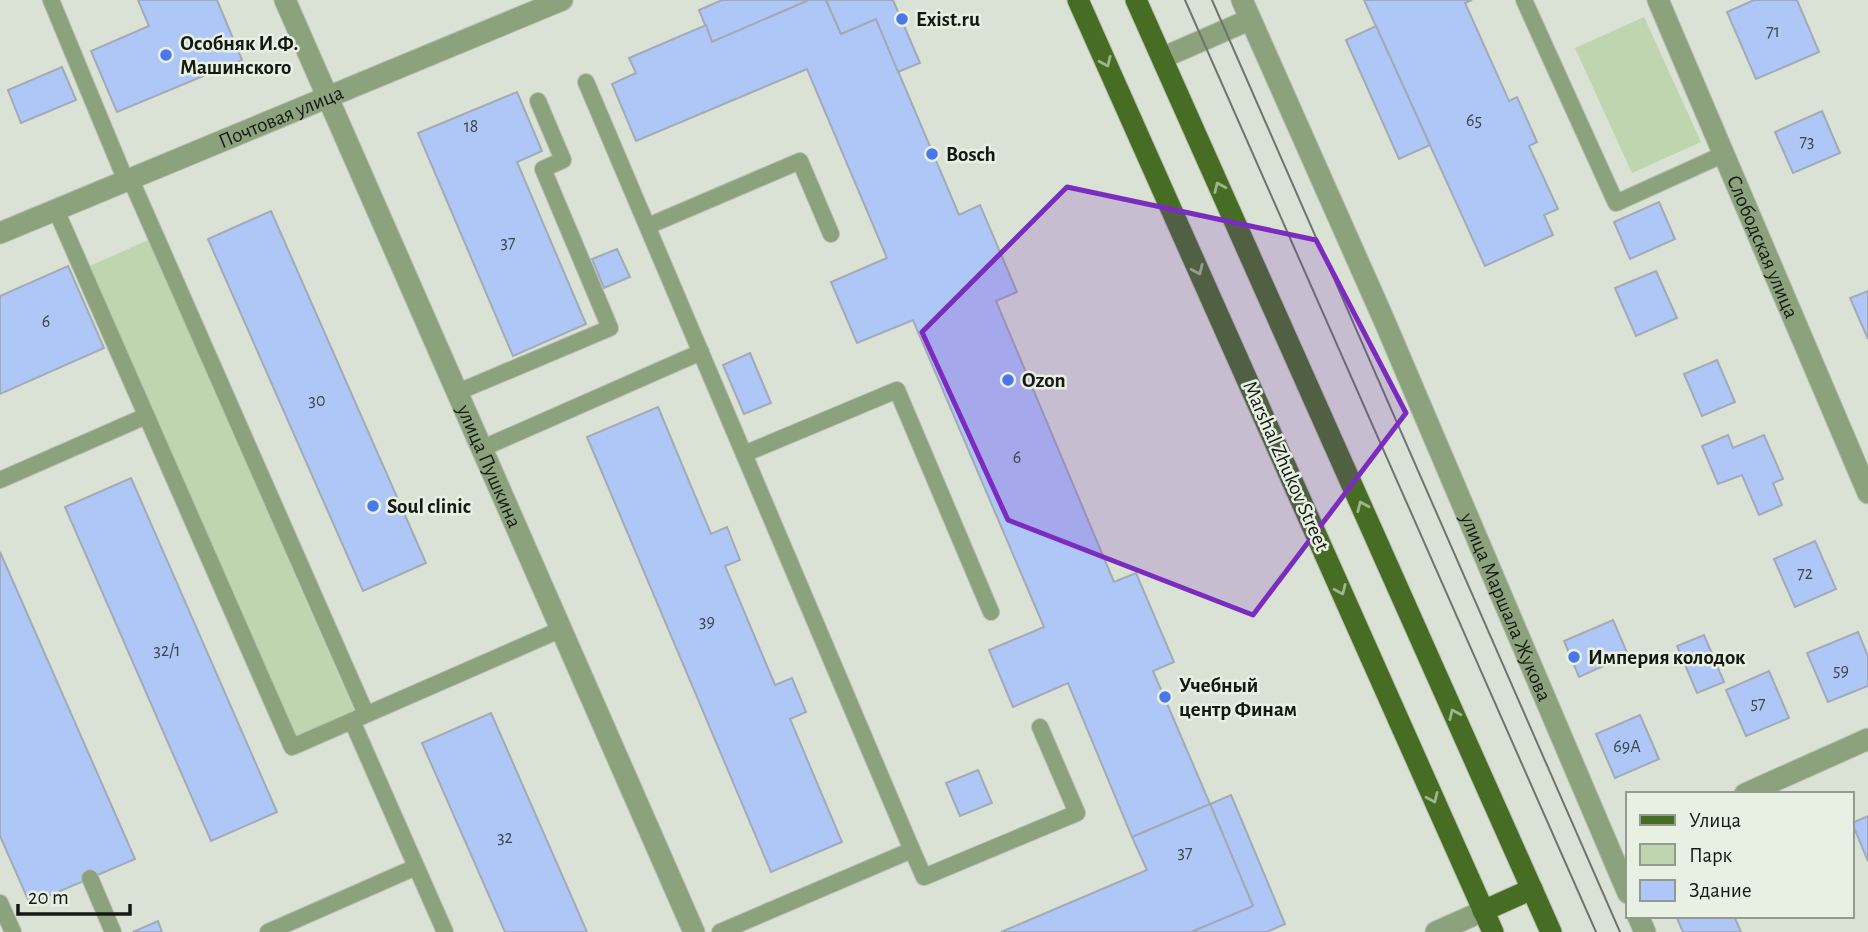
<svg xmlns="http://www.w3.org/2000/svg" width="1868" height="932" viewBox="0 0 1868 932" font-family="'Alegreya Sans',sans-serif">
  <rect width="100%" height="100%" fill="#dae2d5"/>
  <g fill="#bed5af">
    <path d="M1644 17 1701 142 1632 173 1575 48Z"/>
    <path d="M148 240 354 710 296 736 90 266Z"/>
  </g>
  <g fill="#afc7f6" stroke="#a3aab7" stroke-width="2">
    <path d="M138 0H217L242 60 117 112 91 51 149 26Z"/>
    <path d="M722 0H809L712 42 699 10Z"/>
    <path d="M809 0H826L841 34 876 19 959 215 980 205 1017 292 996 301 1114 582 1136 573 1174 662 1153 671 1210 804 1132 837 1068 683 1013 707 989 650 1044 627 913 320 857 343 831 282 887 258 807 69 636 141 612 84 636 73 629 58 706 25 712 42Z"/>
    <path d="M826 0H893L920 63 898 72 876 19 841 34Z"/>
    <path d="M1364 0H1472L1465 3 1509 101 1517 97 1537 142 1529 146 1558 209 1544 215 1553 235 1485 266Z"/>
    <path d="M1754 0H1797L1819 52 1756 79 1727 12Z"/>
    <path d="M1376 26 1430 145 1399 159 1346 40Z"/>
    <path d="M62 67 76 100 21 123 8 90Z"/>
    <path d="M517 92 542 151 517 162 586 324 513 356 418 133Z"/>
    <path d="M1822 111 1840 153 1793 173 1775 132Z"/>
    <path d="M1659 202 1675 239 1630 259 1614 222Z"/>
    <path d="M271 211 426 563 363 591 208 239Z"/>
    <path d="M617 249 630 277 604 288 592 259Z"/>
    <path d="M68 266 104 348 0 394V296Z"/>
    <path d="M1656 271 1677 318 1636 336 1615 288Z"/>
    <path d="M1868 291V339L1850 298Z"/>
    <path d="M750 353 771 403 744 414 723 365Z"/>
    <path d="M1717 360 1735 402 1702 416 1684 374Z"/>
    <path d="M658 407 711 534 727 527 740 560 725 566 775 685 792 678 806 712 790 719 842 842 771 872 587 437Z"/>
    <path d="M1728 435 1733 448 1764 435 1783 479 1773 483 1782 505 1759 515 1742 475 1718 484 1702 446Z"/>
    <path d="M131 478 277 812 211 841 65 507Z"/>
    <path d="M1815 541 1836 589 1795 607 1774 559Z"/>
    <path d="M0 552 135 859 30 904 0 836Z"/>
    <path d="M1613 620 1628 655 1579 677 1564 641Z"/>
    <path d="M1858 632 1868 656V686L1828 702 1807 653Z"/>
    <path d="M1704 635 1724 682 1697 693 1677 646Z"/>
    <path d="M1769 671 1789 718 1746 736 1726 690Z"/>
    <path d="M491 713 587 932H505L422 743Z"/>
    <path d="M1640 715 1659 759 1615 778 1596 734Z"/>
    <path d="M978 770 992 803 960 816 946 783Z"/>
    <path d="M1231 795 1285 924 1267 932H1191L1253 906 1210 804Z"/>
    <path d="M1210 804 1253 906 1191 932H1001L1147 870 1132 837Z"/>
    <path d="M1868 816V861L1852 823Z"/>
    <path d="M1676 916H1734L1741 932H1683Z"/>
    <path d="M158 921 162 932H133Z"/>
  </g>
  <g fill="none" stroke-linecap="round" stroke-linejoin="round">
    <defs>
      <g id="service">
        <path d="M51 0 126 181"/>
        <path d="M1524 0 1616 203 1722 155"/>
        <path d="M586 82 912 850"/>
        <path d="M131 180 366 714"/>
        <path d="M56 210 292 747 562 629"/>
        <path d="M648 226 800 161 831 234"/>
        <path d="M458 392 610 328 543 169 563 160 538 101"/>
        <path d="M483 448 701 352"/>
        <path d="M744 454 897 390 991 612"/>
        <path d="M0 480 146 416"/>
        <path d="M352 721 445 932"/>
        <path d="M90 878 113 932"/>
        <path d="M0 903 13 932"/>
        <path d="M268 932 416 867"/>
        <path d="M720 932 912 850 924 877 1077 813 1040 727"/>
      </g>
      <g id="minor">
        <path id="s1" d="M1242 0 1384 320 1628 893"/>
        <path id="s2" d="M1658 0 1868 493"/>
        <path d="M1162 58 1249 20"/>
        <path id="s3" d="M0 233 562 0"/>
        <path d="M1745 794 1868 739"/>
        <path d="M1638 916 1645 932"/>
      </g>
      <g id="tertiary">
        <path id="s4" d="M285 0 694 932"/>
        <path d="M1436 932 1483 911"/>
      </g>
      <g id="primary">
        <path d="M1078 0 1493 932"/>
        <path d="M1136 0 1551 932"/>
        <path d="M1483 911 1532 889"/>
      </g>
    </defs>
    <use href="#service" stroke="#b7beb2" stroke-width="18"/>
    <use href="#minor" stroke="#b7beb2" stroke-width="23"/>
    <use href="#tertiary" stroke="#b7beb2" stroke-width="23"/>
    <use href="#primary" stroke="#b7beb2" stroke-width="23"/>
    <use href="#service" stroke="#8ba27c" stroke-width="16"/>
    <use href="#minor" stroke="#8ba27c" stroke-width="21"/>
    <use href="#tertiary" stroke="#8ba27c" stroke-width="21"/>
    <use href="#primary" stroke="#466d23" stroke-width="21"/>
    <g stroke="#6f746c" stroke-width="2">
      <path d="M1185 0 1596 932"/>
      <path d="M1212 0 1620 932"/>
    </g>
  </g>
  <defs><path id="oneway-chevron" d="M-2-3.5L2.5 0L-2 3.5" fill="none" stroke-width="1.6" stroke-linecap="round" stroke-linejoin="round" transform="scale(1.75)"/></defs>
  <g stroke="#9fb58c">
    <use href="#oneway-chevron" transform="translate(1106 62) rotate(66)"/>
    <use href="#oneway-chevron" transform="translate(1219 187) rotate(-114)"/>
    <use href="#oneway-chevron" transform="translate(1198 270) rotate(66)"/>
    <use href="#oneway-chevron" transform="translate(1362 506) rotate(-114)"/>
    <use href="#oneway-chevron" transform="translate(1341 590) rotate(66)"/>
    <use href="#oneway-chevron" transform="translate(1454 714) rotate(-114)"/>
    <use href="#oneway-chevron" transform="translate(1433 798) rotate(66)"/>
  </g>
  <path fill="#7b2cbf" fill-opacity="0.2" stroke="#7b2cbf" stroke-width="5" stroke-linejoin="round" d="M1067 187 1316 240 1406 413 1253 615 1008 520 922 332Z"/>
  <g fill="#4878ea" stroke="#e7f0e2" stroke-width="2.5">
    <circle cx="902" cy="19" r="7"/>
    <circle cx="166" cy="55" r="7"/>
    <circle cx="932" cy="154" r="7"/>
    <circle cx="1008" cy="380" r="7"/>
    <circle cx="373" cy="506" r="7"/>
    <circle cx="1574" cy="657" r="7"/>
    <circle cx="1165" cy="697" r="7"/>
  </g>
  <g text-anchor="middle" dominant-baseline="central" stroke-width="5" stroke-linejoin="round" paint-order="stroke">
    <g font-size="18" fill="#3c444c">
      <text x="1773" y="32">71</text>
      <text x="1474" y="121">65</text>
      <text x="471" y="127">18</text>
      <text x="1807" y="142">73</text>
      <text x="508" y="243">37</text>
      <text x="46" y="322">6</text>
      <text x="317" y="401">30</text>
      <text x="1017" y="458">6</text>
      <text x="1805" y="574">72</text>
      <text x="707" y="622">39</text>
      <text x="167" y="651">32/1</text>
      <text x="1841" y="671">59</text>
      <text x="1758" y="704">57</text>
      <text x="1627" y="747">69А</text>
      <text x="505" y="838">32</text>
      <text x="1185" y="853">37</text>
    </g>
    <g font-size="21" font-weight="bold" fill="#151813" stroke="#e7f0e2" text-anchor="start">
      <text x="916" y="19">Exist.ru</text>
      <text x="180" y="43">Особняк И.Ф.<tspan x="180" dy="24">Машинского</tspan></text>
      <text x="946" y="154">Bosch</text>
      <text x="1022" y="380">Ozon</text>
      <text x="387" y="506">Soul clinic</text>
      <text x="1588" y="657">Империя колодок</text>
      <text x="1179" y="685">Учебный<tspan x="1179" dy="24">центр Финам</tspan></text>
    </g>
    <g font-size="21" fill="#151813" stroke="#e7f0e2">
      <text stroke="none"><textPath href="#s3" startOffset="304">Почтовая улица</textPath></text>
      <text stroke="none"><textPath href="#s2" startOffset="268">Слободская улица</textPath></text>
      <text stroke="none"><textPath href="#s4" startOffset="509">улица Пушкина</textPath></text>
      <text transform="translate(1286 466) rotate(66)">Marshal Zhukov Street</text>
      <text stroke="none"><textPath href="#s1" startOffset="662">улица Маршала Жукова</textPath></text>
    </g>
  </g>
  <rect x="1626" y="792" width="228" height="126" fill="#e7f0e2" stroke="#939a8f" stroke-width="2"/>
  <rect x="1640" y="815" width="35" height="10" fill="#466d23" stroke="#939a8f" stroke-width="2"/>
  <text x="1689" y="827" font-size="21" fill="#151813">Улица</text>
  <rect x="1640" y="844" width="35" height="21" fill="#bed5af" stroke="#939a8f" stroke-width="2"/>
  <text x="1689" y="862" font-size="21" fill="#151813">Парк</text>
  <rect x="1640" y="880" width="35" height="21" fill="#afc7f6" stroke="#939a8f" stroke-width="2"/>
  <text x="1689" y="897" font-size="21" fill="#151813">Здание</text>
  <path d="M18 904v10h112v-10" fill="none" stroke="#151813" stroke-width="3.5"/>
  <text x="28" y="904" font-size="21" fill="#151813" stroke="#e7f0e2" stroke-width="5" paint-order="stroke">20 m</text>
</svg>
